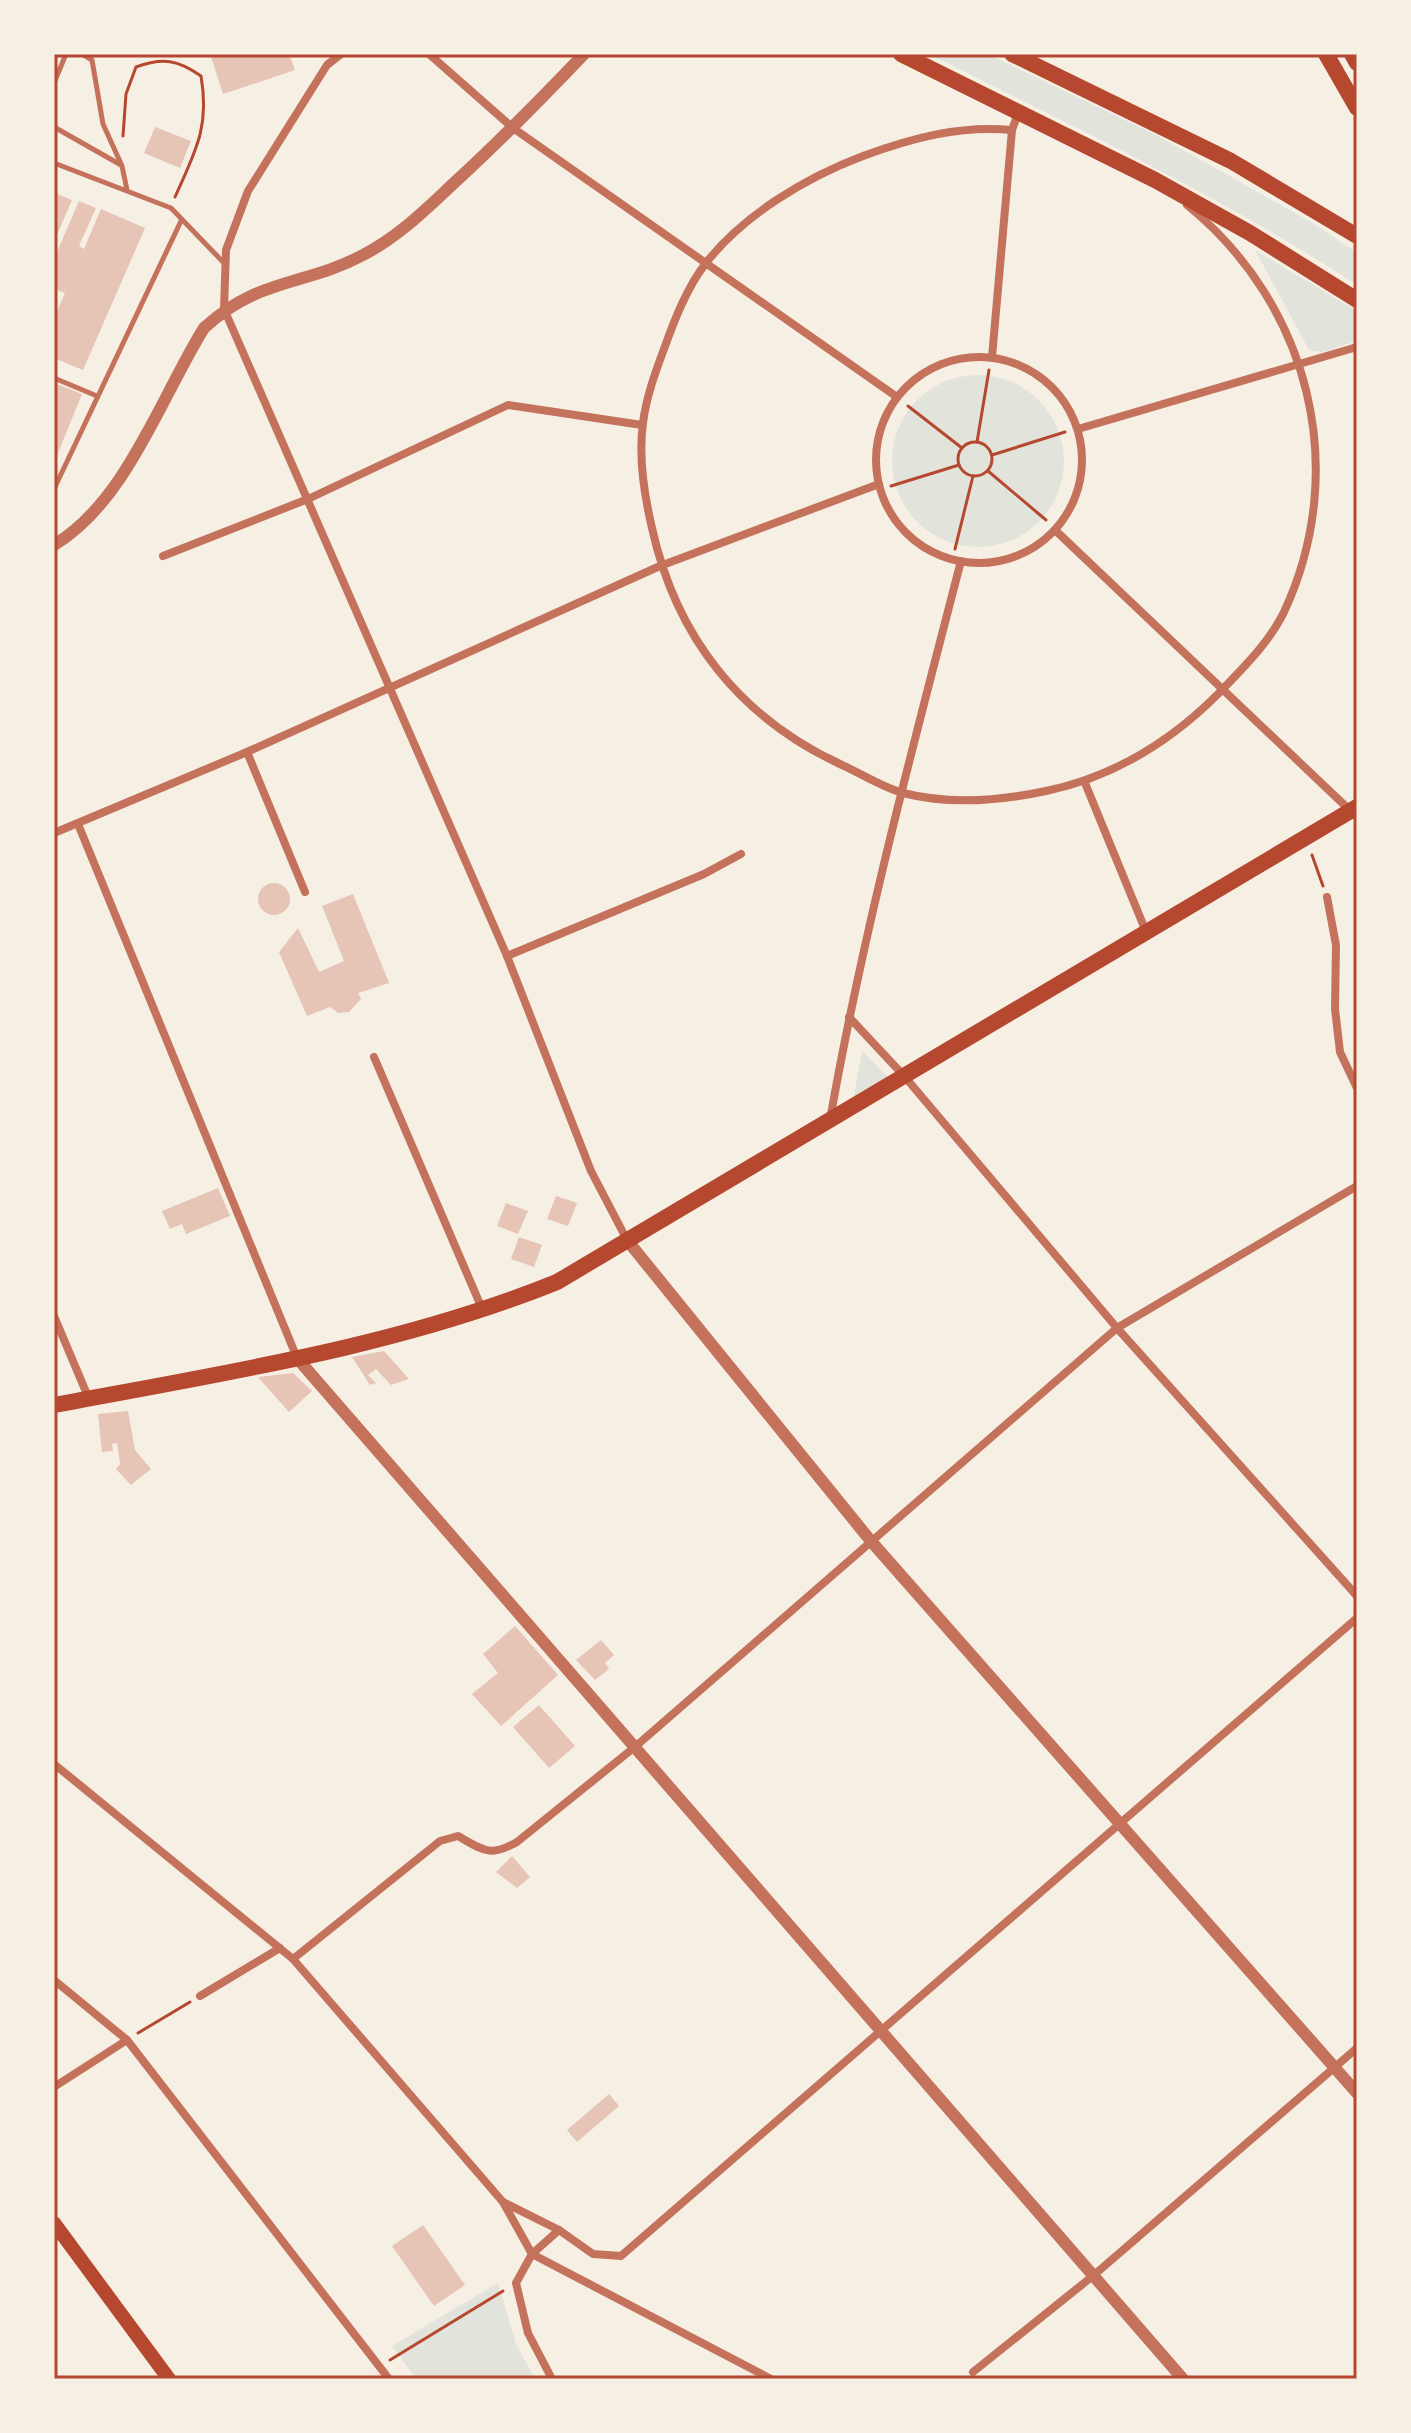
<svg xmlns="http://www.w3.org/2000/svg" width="1411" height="2433" viewBox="0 0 1411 2433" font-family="Figtree,sans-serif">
  <rect width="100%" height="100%" fill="#f6efe4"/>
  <g fill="#e2e4dc">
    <path d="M929 54H988L1158 136 1311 222 1357 253V285C1221 196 1074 127 929 54Z"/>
    <path d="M1255 250 1357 311V341L1322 352 1309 350Z"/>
    <circle cx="978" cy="461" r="86"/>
    <path d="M862 1051 888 1077 854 1096Z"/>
    <path d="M498 2283 516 2344 535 2379H416L392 2346Z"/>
  </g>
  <g fill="#e6c5b7">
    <path d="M210 54H289L295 70 223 94Z"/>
    <path d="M155 127 191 141 180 168 144 153Z"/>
    <path d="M54 193 72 200 54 242Z"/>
    <path d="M79 201 96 208 79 246 84 249 101 209 145 228 83 370 54 358V318L65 293 54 289V259Z"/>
    <path d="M54 383 82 394 54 463Z"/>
    <circle cx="274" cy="899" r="16"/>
    <path d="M353 894 389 983 358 993 361 999 349 1012 338 1013 330 1007 307 1016 279 952 298 928 319 972 344 961 322 906Z"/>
    <path d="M218 1188 230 1216 186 1234 182 1224 170 1229 162 1211Z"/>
    <path d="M556 1196 577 1203 568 1226 547 1219Z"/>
    <path d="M506 1203 528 1211 518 1234 497 1226Z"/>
    <path d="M519 1237 542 1245 534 1267 511 1259Z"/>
    <path d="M384 1351 409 1379 391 1385 376 1369 368 1375 376 1383 370 1385 352 1357Z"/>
    <path d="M293 1373 312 1391 289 1412 258 1377Z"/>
    <path d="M128 1411 135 1450 151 1469 131 1485 116 1469 120 1464 117 1443 112 1444 113 1451 102 1452 98 1414Z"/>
    <path d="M515 1626 558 1675 501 1726 472 1694 498 1673 483 1654Z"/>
    <path d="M601 1640 614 1655 605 1663 609 1669 595 1680 576 1660Z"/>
    <path d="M539 1705 575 1746 549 1768 513 1727Z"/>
    <path d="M512 1856 530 1877 517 1888 496 1872Z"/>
    <path d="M609 2094 619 2106 577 2142 567 2130Z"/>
    <path d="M423 2225 465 2285 434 2306 392 2246Z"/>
  </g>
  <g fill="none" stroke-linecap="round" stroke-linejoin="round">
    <g stroke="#b5482f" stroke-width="3">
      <path d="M123 136 126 94 136 67C163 57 178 60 201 76 210 127 195 152 175 197"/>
      <path d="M908 406 962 448"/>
      <circle cx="975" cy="459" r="17"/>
      <path d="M977 442 989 370"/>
      <path d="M992 455 1065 432"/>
      <path d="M988 471 1046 520"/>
      <path d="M891 486 959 465"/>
      <path d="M955 549 973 476"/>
      <path d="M1312 855 1323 886"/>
      <path d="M138 2033 190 2002"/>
      <path d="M390 2360 503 2291"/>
    </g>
    <g stroke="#c5725c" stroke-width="5">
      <path d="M82 54 92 60 103 124 122 166 127 190"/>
      <path d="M54 83 66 54"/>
      <path d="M54 127 121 165"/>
      <path d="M54 163 171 208 224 263"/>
      <path d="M54 378 97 396"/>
      <path d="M54 489 181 221"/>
    </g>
    <g stroke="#c5725c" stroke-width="8">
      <path d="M341 54 327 65 248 191 226 250 224 309 507 956 591 1171 627 1240"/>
      <path d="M429 54 513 128 897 397"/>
      <path d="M1012 130C960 125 912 138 863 156 807 177 743 215 706 263 687 287 674 321 664 349 655 373 646 398 643 423 638 458 644 494 652 528 676 637 740 718 842 765 862 774 882 787 903 793 950 805 999 801 1046 791 1113 777 1170 742 1218 694 1242 669 1269 643 1284 612 1351 468 1309 304 1187 205"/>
      <path d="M992 357 1012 130 1018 113"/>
      <circle cx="979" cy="460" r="103"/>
      <path d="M1078 429 1357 347"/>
      <path d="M1055 530 1357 817"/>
      <path d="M163 556 308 499 508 405 642 425"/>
      <path d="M247 752 305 892"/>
      <path d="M1085 783 1147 934"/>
      <path d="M78 824 297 1358"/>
      <path d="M54 833 247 752 660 566 879 484"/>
      <path d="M1327 897 1336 945 1335 1009 1340 1052 1357 1088"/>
      <path d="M507 956 704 874 741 854"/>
      <path d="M849 1017 905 1077 1117 1328 1357 1596"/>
      <path d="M374 1057 483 1311"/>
      <path d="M830 1120C863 932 913 746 961 561"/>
      <path d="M54 1316 89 1399"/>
      <path d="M54 1764 293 1959 503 2202 532 2254"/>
      <path d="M293 1959 440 1841 458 1836C484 1851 490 1857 517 1842L636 1746 1117 1328 1357 1186"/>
      <path d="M54 1980 127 2040 389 2379"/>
      <path d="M200 1996 280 1948"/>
      <path d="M54 2087 127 2040"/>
      <path d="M503 2202 559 2230"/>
      <path d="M532 2254 771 2379"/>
      <path d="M973 2372 1094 2275 1357 2048"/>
      <path d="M552 2379 528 2333 516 2283 532 2254 559 2230 593 2254 621 2256 1357 1618"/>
    </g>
    <g stroke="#c5725c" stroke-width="12">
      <path d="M54 545C126 502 161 397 204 328 259 277 305 286 363 255 398 237 425 210 454 183 499 142 542 98 584 54"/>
      <path d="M627 1240 870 1540 1357 2093"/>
      <path d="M297 1358 1183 2379"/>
    </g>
    <path stroke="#b5482f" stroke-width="14" d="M54 2223 169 2379"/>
    <g stroke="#b5482f" stroke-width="16">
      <path d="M1326 54 1357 108"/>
      <path d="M1352 54 1357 63"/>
    </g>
    <g stroke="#b5482f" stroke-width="16">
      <path d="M901 54 1155 180 1250 233 1357 300"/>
      <path d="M1012 54 1231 161 1357 236"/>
      <path d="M54 1405C223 1373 397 1347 557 1282L1357 807"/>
    </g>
  </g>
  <rect width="1411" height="2433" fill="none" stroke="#f6efe4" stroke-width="112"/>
  <rect x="56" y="56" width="1299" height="2321" fill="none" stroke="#b5482f" stroke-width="3"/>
</svg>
